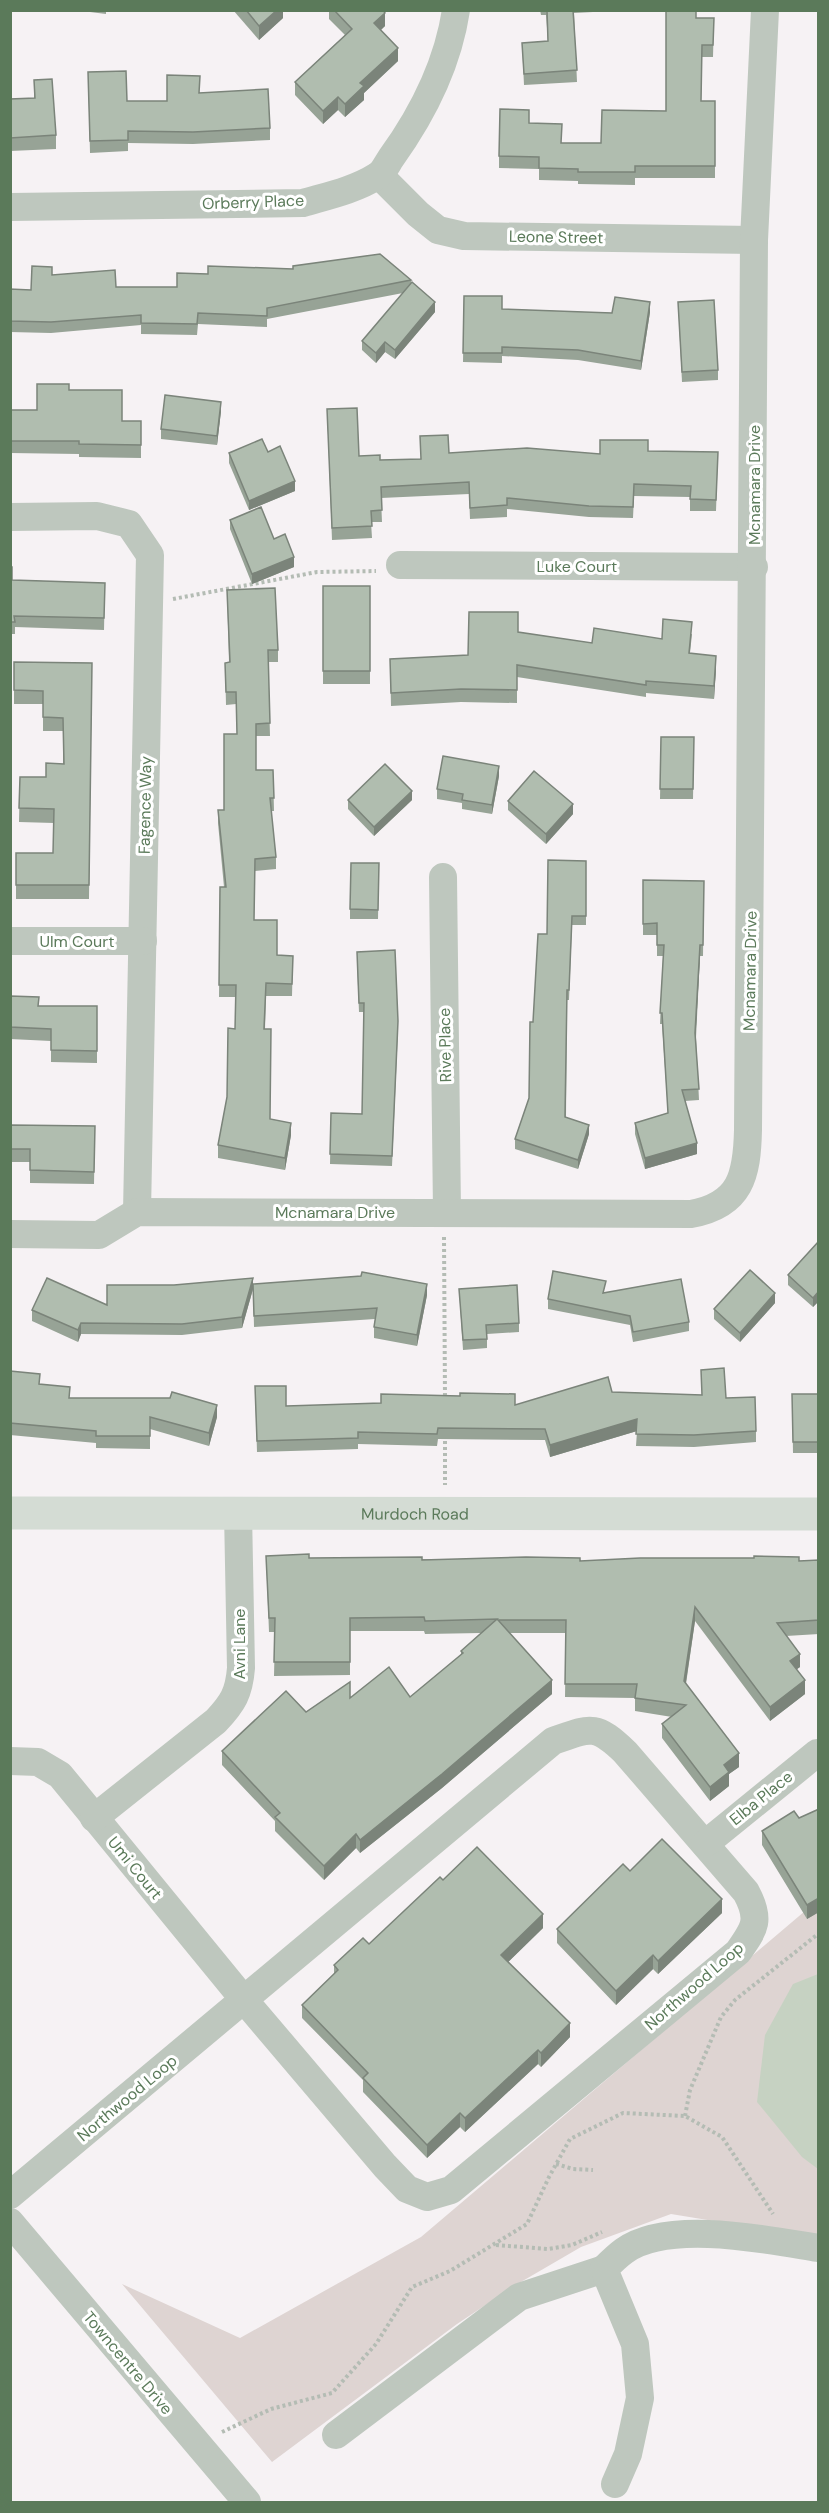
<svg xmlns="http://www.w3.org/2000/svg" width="829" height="2513" viewBox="0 0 829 2513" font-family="'DM Sans',sans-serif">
  <rect width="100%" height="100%" fill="#f6f2f4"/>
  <path fill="#ded4d2" d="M818 1900V2238L671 2214 581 2247 514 2286 457 2324 272 2462 122 2284 240 2338 421 2237Z"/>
  <path fill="#c6d2c2" d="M818 1974V2169L802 2157 757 2102 765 2035 793 1984Z"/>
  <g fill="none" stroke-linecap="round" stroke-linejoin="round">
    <g stroke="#b4bcb4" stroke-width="4" stroke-dasharray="3 3" stroke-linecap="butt">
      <path d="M173 599 317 572 376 571"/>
      <path d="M444 1237 445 1398"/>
      <path d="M445 1435V1485"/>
      <path d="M685 2116 690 2090 721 2017 735 2000 818 1934"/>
      <path d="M556 2164 573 2169 593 2170"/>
      <path d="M496 2245 548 2249 572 2245 602 2232"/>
      <path d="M222 2432 271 2409 332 2393 376 2344 412 2287 450 2271 527 2224 549 2177 570 2139 623 2113 685 2116 722 2137 773 2214"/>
    </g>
    <g stroke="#bec7be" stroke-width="28">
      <path d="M379 175 418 214 438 230 464 236 754 240"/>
      <path d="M10 207 303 203C327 196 355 190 377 176 383 173 387 164 391 158 422 115 448 63 456 10"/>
      <path d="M10 517 97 516 129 524 150 555 137 1212"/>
      <path d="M400 565 754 567"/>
      <path d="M443 877 447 1212"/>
      <path d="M10 941H143"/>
      <path d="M10 1234 99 1235 137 1212 691 1214C741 1205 747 1175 748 1130L754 240 765 10"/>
      <path d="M10 1761 38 1762 60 1775 245 2001 385 2166 407 2189 427 2197 451 2190 738 1952C755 1928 761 1920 746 1892L625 1752C595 1723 590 1728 553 1741L10 2195"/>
      <path d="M94 1818 216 1721C233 1703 239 1693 241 1668L238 1512"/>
      <path d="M705 1844 817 1753"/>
      <path d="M10 2222 247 2502"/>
      <path d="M336 2435 519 2297 604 2269"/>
      <path d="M615 2484 628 2454 640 2398 635 2344 604 2269C610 2263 617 2256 624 2251 668 2219 768 2240 818 2248"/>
    </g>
    <path stroke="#d4dcd4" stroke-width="33" id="s1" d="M10 1513 818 1514"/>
  </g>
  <g fill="#97a396">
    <path d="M74 10H106V14Z"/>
    <path d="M233 10H283V18L259 40Z"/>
    <path d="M329 10H383L385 26 381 30 398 61 364 93V100L345 117 338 110 323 124 295 95V82L345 35 329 19Z"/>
    <path d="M540 10H593V12L574 13 577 82 524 85 522 43 548 41 546 15H541Z"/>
    <path d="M697 18H714L713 57H702L701 101H715V178H635V185L578 184V181L539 180V169L499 168V156L529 123 562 143H601L666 111Z"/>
    <path d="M88 72 127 101H167L199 93 270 128V140L193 144 128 143V151L90 153Z"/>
    <path d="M34 80 56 135V149L10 151V99L34 98Z"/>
    <path d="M52 275 116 287H177L411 280V283L435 312 395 359 385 352 376 363 362 350V341L403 293 267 319V327L198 324 197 335 141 334V325L51 333 10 332V289L31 290Z"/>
    <path d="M464 296 502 309 612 313 650 312 641 370 578 360 502 356V363L463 362Z"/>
    <path d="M678 302 718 370V380L682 382Z"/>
    <path d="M69 390 122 421H141V458L79 457V454L10 453V410H37Z"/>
    <path d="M327 409 359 456 380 460 420 459 449 453 600 454 648 451 718 452 716 511H690V497L634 496 633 518 589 517 507 509V517L470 519 469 494 381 498 382 522H371L372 538 332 540Z"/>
    <path d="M221 411 217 445 161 439V429Z"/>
    <path d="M268 452 295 491 249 510 229 463V453Z"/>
    <path d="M230 520 294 567 252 584 230 529Z"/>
    <path d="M10 567 12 580 105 583 104 630 15 627V634H10Z"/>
    <rect x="323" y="586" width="47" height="98"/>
    <path d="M227 590 278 650V662H268L270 736H256V770H273L274 811H271L276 857V869L255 871 254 920 277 955 293 956 292 996H266L265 1029 270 1119 291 1135 285 1170 218 1158V1145L227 1097 235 1029 236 997H219L220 887H224L218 823V810H224L237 734 236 704 226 705 225 663 229 662Z"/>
    <path d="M518 632 592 643 662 639 692 634 690 653 716 668 714 699 646 693V697L517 677V703L461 702 391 706 390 659 468 655Z"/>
    <path d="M14 662 92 663 89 899H16V853H53L54 823 19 822 20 777H46L63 764V731H43V704H14Z"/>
    <path d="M661 737H694L693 799H660Z"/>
    <path d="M499 776 492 814 462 809V803L437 799V789Z"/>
    <path d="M348 800H412L374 836 348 809Z"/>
    <path d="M508 801 573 814 546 844 508 810Z"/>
    <path d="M586 861V925H572L569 1000H567L566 1117 589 1134 578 1169 515 1149V1139L529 1098 533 1022 547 934Z"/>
    <path d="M379 863 378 919H350V909Z"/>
    <path d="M643 880 704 881 703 956H700L696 1038 699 1100 685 1101 697 1154 645 1169 635 1134V1123L668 1113 662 1024H660L663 956H657V935H643Z"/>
    <path d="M357 961 398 1030 392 1166 330 1164 331 1113 362 1114 364 1012H359Z"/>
    <path d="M10 996 39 1006H97V1063L51 1062V1041L10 1039Z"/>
    <path d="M10 1125 95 1126 94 1184 30 1183V1162H10Z"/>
    <path d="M819 1241V1301L813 1307 788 1285V1275Z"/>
    <path d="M253 1284 427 1295 417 1346 374 1338V1327L375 1319 254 1327Z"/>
    <path d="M253 1289 242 1328 182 1335 81 1334 78 1342 32 1321V1310L107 1305Z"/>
    <path d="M459 1289 519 1323V1332L487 1334V1348L463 1350Z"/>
    <path d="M605 1292 689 1322V1331L633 1342 630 1325 548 1309V1299Z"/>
    <path d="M775 1303 740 1342 714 1319V1309Z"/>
    <path d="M701 1370 756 1431V1442L694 1447 636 1446 637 1431 550 1457 545 1440 438 1439 437 1446 358 1444V1449L257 1452 255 1386 286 1406 515 1405 612 1392 702 1395Z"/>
    <path d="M10 1371 70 1398 217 1417 209 1446 150 1429V1449L96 1448V1443L10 1435Z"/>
    <path d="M792 1394H819V1453H793Z"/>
    <path d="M266 1556 309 1558 580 1561H799L819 1560V1634L786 1636 800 1667 797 1669 805 1694 770 1721 695 1621 686 1684 739 1767 729 1774V1786L710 1801 662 1738V1724L672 1717 635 1711V1698L565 1697 566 1633H510L552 1694 442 1788 360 1853 356 1848 324 1880 275 1831V1821L222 1765V1751L306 1712 350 1698 410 1697 461 1655V1651L481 1633 425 1634 424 1631H350V1675L274 1676 275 1632H269Z"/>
    <path d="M819 1809V1912L807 1919 762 1845V1831L799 1818Z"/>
    <path d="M630 1871 722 1913 658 1974 653 1969 616 2005 557 1943V1929Z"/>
    <path d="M443 1880 543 1928 508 1962 570 2037 541 2067 538 2064 465 2132 460 2127 427 2158 363 2092V2080L302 2018V2005L334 1974V1965L369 1944Z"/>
  </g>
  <g fill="#7b847a">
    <path d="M277 10H283V18L259 40V26Z"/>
    <path d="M385 13V26L374 36V23Z"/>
    <path d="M398 48V61L364 93V100L345 117V104L360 83Z"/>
    <path d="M338 97V110L323 124V111Z"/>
    <path d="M435 302V312L395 359V350Z"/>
    <path d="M650 302V312L641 370V361Z"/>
    <path d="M385 342V352L376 363V353Z"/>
    <path d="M221 402V411L217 445V436Z"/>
    <path d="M295 481V491L249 510V501Z"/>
    <path d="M294 557V567L252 584V574Z"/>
    <path d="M716 656V668L714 699V686Z"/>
    <path d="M499 766V776L492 814V805Z"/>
    <path d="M412 791V800L374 836V827Z"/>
    <path d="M573 804V814L546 844V834Z"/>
    <path d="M700 945V956L695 1044V1033Z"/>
    <path d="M291 1123V1135L285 1170V1158Z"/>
    <path d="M589 1125V1134L578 1169V1160Z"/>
    <path d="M697 1143V1154L645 1169V1158Z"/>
    <path d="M253 1278V1289L242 1328V1317Z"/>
    <path d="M427 1284V1295L417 1346V1335Z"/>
    <path d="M819 1291V1301L813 1307V1298Z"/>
    <path d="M775 1293V1303L740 1342V1333Z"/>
    <path d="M81 1323V1334L78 1342V1330Z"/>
    <path d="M217 1405V1417L209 1446V1433Z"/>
    <path d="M637 1419V1431L550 1457V1445Z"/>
    <path d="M695 1607V1621L684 1695V1681Z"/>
    <path d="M800 1654V1667L790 1674V1661Z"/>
    <path d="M552 1680V1694L442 1788 360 1853V1840Z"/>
    <path d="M805 1680V1694L770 1721V1707Z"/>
    <path d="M739 1753V1767L729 1774V1786L710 1801V1787L724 1765Z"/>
    <path d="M356 1834V1848L324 1880V1866Z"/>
    <path d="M819 1898V1912L807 1919V1905Z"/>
    <path d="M722 1899V1913L658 1974V1961Z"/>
    <path d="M543 1914V1928L501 1969V1955Z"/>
    <path d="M653 1955V1969L616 2005V1991Z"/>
    <path d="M570 2023V2037L541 2067V2053Z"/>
    <path d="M538 2050V2064L465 2132V2118Z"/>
    <path d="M460 2113V2127L427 2158V2145Z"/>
  </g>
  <g fill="#b0bdaf" stroke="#7b847a" stroke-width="1.5">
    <path d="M246 10H277L259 26Z"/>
    <path d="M334 10H383L385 13 374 23 398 48 360 83 364 86 345 104 338 97 323 111 295 82 352 29Z"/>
    <path d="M547 10H573L577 70 524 74 522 43 548 41Z"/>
    <path d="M666 10H696V18H714L713 45H702L701 101H715V166H635V172H578V169L539 168V157L499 156 500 109 529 110V123L562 124 561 143H601L602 110 666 111Z"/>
    <path d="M126 71 127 101H167V75L200 76 199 93 268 89 270 128 193 132 128 131V140L90 141 88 72Z"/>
    <path d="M52 79 56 135 10 138V99L35 98 34 80Z"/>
    <path d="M380 254 411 280 267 308V316L198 313 197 324 141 323V315L51 322 10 321V289L31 290 32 266 52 267V275L115 270 116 287H177V273L208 274V266L293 269V266Z"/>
    <path d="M412 282 435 302 395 350 385 342 376 353 362 341Z"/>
    <path d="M464 296H502V309L612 313 615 297 650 302 641 361 578 350 502 347V353H463Z"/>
    <path d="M714 300 718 370 682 372 678 302Z"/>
    <path d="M37 384H69V390H122V421H141V445L79 444V441H10V410H37Z"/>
    <path d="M165 395 221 402 217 436 161 429Z"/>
    <path d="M357 408 359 456 380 455V460L421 459 420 436 448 435 449 453 527 448 600 454V440H648V451L718 452 716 500 690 499 691 486 634 484 633 507 589 506 507 498V505L470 508 469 482 381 487 382 510 371 511 372 526 332 528 327 409Z"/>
    <path d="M262 439 268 452 280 446 295 481 249 501 229 453Z"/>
    <path d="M261 507 274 539 285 534 294 557 252 574 230 520Z"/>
    <path d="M10 567H12V580L105 583 104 618 14 616 15 622H10Z"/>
    <rect x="323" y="586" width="47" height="85"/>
    <path d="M275 588 278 650H268L270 723 256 724V770H273L274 798H270L276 857 255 859 254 920H277V955L293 956 292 984 266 983 264 1029H271L270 1119 291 1123 285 1158 218 1145 227 1097 228 1028 235 1029 236 985H219L220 887H226L218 810H224V734H237L236 692H226L225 663 230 662 227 590Z"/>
    <path d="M469 612H518V632L592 643 594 628 662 639 663 619 692 622 689 653 716 656 714 686 646 681V685L517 665V690L461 689 391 693 390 659 468 655Z"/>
    <path d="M14 662 92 663 89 885H16V853H53L54 809 19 808 20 777H46V763L64 764 63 718 43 717V691L14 690Z"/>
    <path d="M661 737H694L693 789H660Z"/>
    <path d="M443 756 499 766 492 805 462 800 463 794 437 789Z"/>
    <path d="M385 764 412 791 374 827 348 800Z"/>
    <path d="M534 771 573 804 546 834 508 801Z"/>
    <path d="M548 860 586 861V916H572L569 990H567L565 1117 589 1125 578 1160 515 1139 529 1098 530 1022H533L538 934H547Z"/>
    <path d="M351 863H379L378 910 350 909Z"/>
    <path d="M643 880 704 881 703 945H700L695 1033 699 1089 682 1090 697 1143 645 1158 635 1123 668 1113 662 1013H660L664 945H657V923L643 924Z"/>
    <path d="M395 950 398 1021 392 1156 330 1154 331 1113 362 1114 364 1003H359L357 952Z"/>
    <path d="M10 996 39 997 38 1006H97V1051L51 1050V1029L10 1027Z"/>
    <path d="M10 1125 95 1126 94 1172 30 1170V1149H10Z"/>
    <path d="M819 1241V1291L813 1298 788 1275Z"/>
    <path d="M750 1270 775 1293 740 1333 714 1309Z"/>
    <path d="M553 1271 606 1281 603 1293 681 1279 689 1322 633 1332 630 1316 548 1299Z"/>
    <path d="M362 1272 427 1284 417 1335 374 1327 377 1308 254 1316 253 1284 361 1276Z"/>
    <path d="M47 1278 107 1305V1285H174L253 1278 242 1317 182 1324 81 1323 78 1330 32 1310Z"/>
    <path d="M517 1285 519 1323 486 1325 487 1339 463 1340 459 1289Z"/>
    <path d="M724 1368 726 1398 755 1397 756 1431 694 1435 636 1434 637 1419 550 1445 545 1429 438 1428 437 1434 358 1432V1438L257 1441 255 1386H286V1406L381 1403V1394L460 1396V1393L515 1394V1405L608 1377 612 1392 702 1395 701 1370Z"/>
    <path d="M10 1371 40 1374 39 1384 70 1387 69 1398H170L172 1392 217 1405 209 1433 150 1417V1436H96V1431L10 1423Z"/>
    <path d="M792 1394H819V1442H793Z"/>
    <path d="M309 1554V1558L422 1557V1560L526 1557 580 1558V1561L640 1558H754V1556L799 1557V1561L819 1560V1620L777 1623 800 1654 790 1661 805 1680 770 1707 695 1607 684 1681 739 1753 724 1765 729 1772 710 1787 662 1724 686 1705 635 1698 637 1684H565L566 1620H498L552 1680 442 1774 360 1840 356 1834 324 1866 275 1817 280 1813 222 1751 286 1691 306 1712 350 1682V1698L389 1667 410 1697 463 1653 461 1651 497 1619 425 1621 424 1617 350 1618V1662H274L275 1618H269L266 1556Z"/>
    <path d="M819 1809V1898L807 1905 762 1831 794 1811 799 1818Z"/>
    <path d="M662 1839 722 1899 658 1961 653 1955 616 1991 557 1929 623 1864 630 1871Z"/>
    <path d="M477 1847 543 1914 501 1955 570 2023 541 2053 538 2050 465 2118 460 2113 427 2145 363 2078 368 2073 302 2005 338 1970 334 1965 363 1938 369 1944 440 1877 443 1880Z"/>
  </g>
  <g text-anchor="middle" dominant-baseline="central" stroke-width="6" stroke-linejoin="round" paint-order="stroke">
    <g font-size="16" fill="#5b7a5a" stroke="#fff">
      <text transform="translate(253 202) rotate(-2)">Orberry Place</text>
      <text transform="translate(556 237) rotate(1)">Leone Street</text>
      <text transform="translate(754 485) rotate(-90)">Mcnamara Drive</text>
      <text x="577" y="566">Luke Court</text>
      <text transform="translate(145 805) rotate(-89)">Fagence Way</text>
      <text x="77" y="941">Ulm Court</text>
      <text transform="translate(750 971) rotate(-89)">Mcnamara Drive</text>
      <text transform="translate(445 1045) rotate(-91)">Rive Place</text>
      <text x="335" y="1212">Mcnamara Drive</text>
      <text stroke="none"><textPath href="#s1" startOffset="405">Murdoch Road</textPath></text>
      <text transform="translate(239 1644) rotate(-90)">Avni Lane</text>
      <text transform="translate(761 1798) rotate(-39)">Elba Place</text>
      <text transform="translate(135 1868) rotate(51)">Umi Court</text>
      <text transform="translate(694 1986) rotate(-41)">Northwood Loop</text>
      <text transform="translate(127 2098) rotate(-40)">Northwood Loop</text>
      <text transform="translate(128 2363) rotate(50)">Towncentre Drive</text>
    </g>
  </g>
  <rect width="829" height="2513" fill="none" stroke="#5b7a5a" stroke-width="24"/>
</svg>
